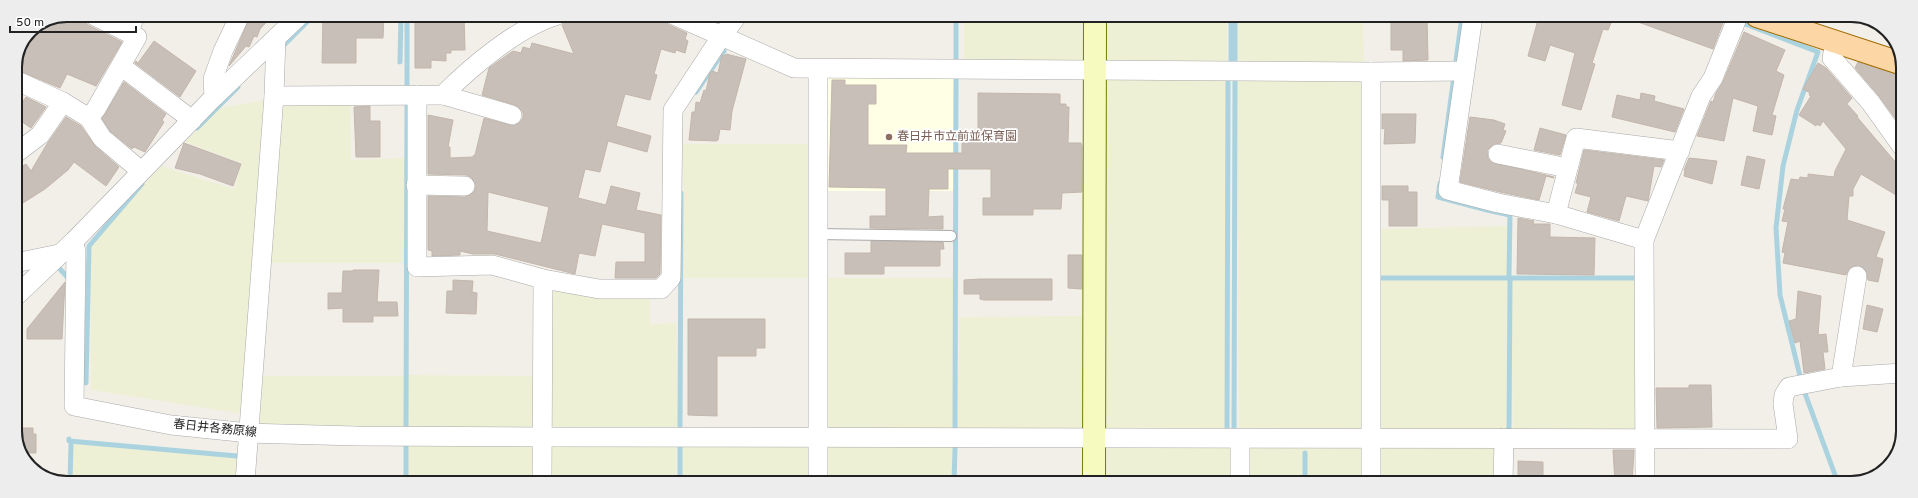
<svg xmlns="http://www.w3.org/2000/svg" width="1918" height="498" viewBox="0 0 1918 498" font-family="Overpass,'Noto Sans JP',sans-serif">
  <rect width="100%" height="100%" fill="#f2efe9"/>
  <path fill="#ffffe5" d="M828 76 954 77V191H824V83Z"/>
  <g fill="#eef0d5">
    <path d="M964 16H1088V56L1080 63 964 62Z"/>
    <path d="M1104 16H1227V65L1111 64 1104 58Z"/>
    <path d="M1238 16H1363L1364 65H1237Z"/>
    <path d="M1112 75H1227L1225 432H1109L1101 424 1102 81Z"/>
    <path d="M1237 80H1360L1366 83 1365 426 1358 432H1239Z"/>
    <path d="M266 100 244 414 91 390 90 245 161 166 234 189 242 163 185 142 219 108Z"/>
    <path d="M350 101 351 160 405 158V263H268L279 107 285 102Z"/>
    <path d="M683 144H811L812 278H684Z"/>
    <path d="M1508 226 1506 433 1383 432 1376 425 1378 229Z"/>
    <path d="M824 278H953V431L830 432 823 423Z"/>
    <path d="M1511 280H1640L1641 426 1631 433H1513Z"/>
    <path d="M558 287 650 294V324L676 323 678 430H556L549 420V294Z"/>
    <path d="M1087 316 1085 423 1081 431 958 432 959 317Z"/>
    <path d="M407 375 536 376 537 423 527 429 408 428Z"/>
    <path d="M260 376H404L405 429H263L257 423Z"/>
    <path d="M72 442 240 458 239 482H72Z"/>
    <path d="M1244 443H1359L1367 456V483H1244Z"/>
    <path d="M1383 443 1502 444V483H1377L1378 451Z"/>
    <path d="M407 444H532L537 450V482H407Z"/>
    <path d="M555 444 676 445V482H549L550 449Z"/>
    <path d="M681 445H801L811 450 810 482H681Z"/>
    <path d="M828 445 953 446V482H823V451Z"/>
    <path d="M1108 446 1231 447V483H1103V452Z"/>
  </g>
  <g fill="none" stroke-linecap="round" stroke-linejoin="round">
    <g stroke="#aad3df" stroke-width="5">
      <path d="M1720 16 1732 20"/>
      <path d="M1740 22 1818 52 1797 110 1783 166 1776 228 1780 295 1801 380"/>
      <path d="M283 46 314 15"/>
      <path d="M1235 60V16"/>
      <path d="M956 61V16"/>
      <path d="M1231 61V16"/>
      <path d="M400 62 401 15"/>
      <path d="M1455 68 1462 16"/>
      <path d="M407 85V15"/>
      <path d="M696 92 724 51"/>
      <path d="M197 128 238 87"/>
      <path d="M1443 157 1454 76"/>
      <path d="M1440 183 1438 197 1487 210 1510 215 1509 276"/>
      <path d="M59 268 70 280"/>
      <path d="M1378 278H1641"/>
      <path d="M86 383 89 246 142 184"/>
      <path d="M1803 388 1838 483"/>
      <path d="M406 426 407 104"/>
      <path d="M680 426 681 193"/>
      <path d="M955 427 956 77"/>
      <path d="M1234 428 1235 80"/>
      <path d="M1227 429 1228 78H1232"/>
      <path d="M1509 431 1510 280"/>
      <path d="M69 439V441L237 456"/>
      <path d="M70 482 71 445"/>
      <path d="M406 482V446"/>
      <path d="M680 482V447"/>
      <path d="M954 482 955 449"/>
      <path d="M1305 483V453"/>
    </g>
  </g>
  <g fill="#c7bfb8" stroke="#c4b6ab" fill-rule="evenodd">
    <path d="M75 15H82L84 21 88 25 122 42 96 86 67 74 60 88 15 69 31 30 61 18 72 20Z"/>
    <path d="M251 15H273L260 29 257 37 254 36 249 47 246 46 229 66Z"/>
    <path d="M323 15H384L383 38H356V63H322Z"/>
    <path d="M415 15H464L465 50H451V53H446V61L431 60V68H415Z"/>
    <path d="M583 15H663L665 21 669 25 687 33 685 39 688 41 685 53 676 50 675 53 661 49 654 74 657 75 650 100 625 94 616 126 651 136 647 152 608 141 600 172 585 169 578 198 606 205 611 186 640 193 636 210 661 215 660 274 656 278H615L616 262H645V233L602 224 595 256 579 253 575 274 495 254H473L460 251V255L432 256V251L428 250V196L465 197 474 192 476 186 471 177 466 175 428 174V115L453 120 448 147H450V158L473 157 474 155H475L484 118 514 126 519 123 523 118V112L515 105 482 95 489 68 513 51 521 53 523 47 530 49 532 43 574 54 562 25 569 21 568 20ZM488 192 549 207 541 243 487 231Z"/>
    <path d="M1391 16H1422V18H1427L1428 60 1403 61V50H1391Z"/>
    <path d="M1539 16H1614L1608 30 1603 29 1592 63 1595 64 1581 110 1562 105 1575 53 1550 45 1545 61 1528 56Z"/>
    <path d="M1627 16H1705L1715 19 1716 16 1724 20 1713 49 1627 18Z"/>
    <path d="M1744 32 1785 50 1776 71 1784 75 1772 115 1776 116 1772 135 1753 131 1758 106 1733 98 1724 141 1697 136 1711 101 1713 102 1716 93 1723 82Z"/>
    <path d="M154 41 196 71 180 97 135 63 136 61 138 63Z"/>
    <path d="M726 54 746 59 732 111 730 130 720 129 718 140 716 141 689 140 692 112H695L696 102 700 103 704 90 706 91 710 73 712 71 718 73 722 55 725 56Z"/>
    <path d="M1858 62 1903 76V85L1900 90 1903 94V129L1879 96 1855 68Z"/>
    <path d="M1818 63 1826 68 1852 98 1847 104 1858 116 1857 117 1903 171V183L1896 195 1861 174 1853 189V196H1849L1847 220 1885 232 1876 257 1883 259 1878 282 1868 280 1867 272 1859 265 1853 266 1849 269 1846 275 1783 263 1785 253 1782 252 1788 222 1782 221 1785 209H1783L1791 179 1799 180 1800 177 1808 178V174L1834 177 1835 171 1846 149 1823 121 1820 126 1817 124 1816 126 1799 115 1811 96 1809 95 1810 93 1803 89Z"/>
    <path d="M832 80H845V85H876V104H868V145H907L906 153H962V136H978V93L1060 94V104H1066V107H1069L1068 143H1081L1082 146V192L1062 193 1061 209H1033V215H983V198H991V169H948V189H929L928 217 943 216V229L870 228V216H886V188L829 187Z"/>
    <path d="M124 82 166 114 162 120 164 122 145 152 134 147 132 149 110 131 102 119Z"/>
    <path d="M1641 93 1655 96 1654 101 1684 109 1675 132 1612 117 1617 95 1640 100Z"/>
    <path d="M26 97 46 107 31 128 15 117V113Z"/>
    <path d="M370 106V121H380V157H356L354 107Z"/>
    <path d="M1382 114H1416L1415 143 1384 144 1385 128 1382 129Z"/>
    <path d="M66 117 81 126 95 146 119 167 106 186 74 162 68 170 45 189 15 208V171L26 164 31 171 47 144Z"/>
    <path d="M1470 117 1494 120 1505 124 1503 130 1506 131 1501 143 1494 144 1487 151 1488 158 1491 162 1554 177V178L1546 176 1539 200 1500 192 1460 182Z"/>
    <path d="M1540 128 1566 135 1560 155 1534 150Z"/>
    <path d="M184 143 241 164 233 186 200 174 175 168Z"/>
    <path d="M1584 150 1664 160 1661 167 1654 166 1648 201 1626 196 1619 221 1587 212 1591 197 1575 193 1578 183H1576Z"/>
    <path d="M1747 156 1765 160 1759 189 1741 185Z"/>
    <path d="M1689 158 1717 161 1712 184 1684 176 1685 170H1684Z"/>
    <path d="M1382 186H1408V192H1417V226H1389V200H1382Z"/>
    <path d="M1518 218 1534 221 1533 224H1550V237L1595 238 1594 275 1517 274Z"/>
    <path d="M871 241 943 242 944 249H940V266H884V274H845V253H871Z"/>
    <path d="M1068 255H1082V289L1068 288Z"/>
    <path d="M353 270H379L377 302H397L398 316H373V322H343V308L328 309V293H342L343 271H353Z"/>
    <path d="M980 279H1052V300H984L980 299V294H964V280Z"/>
    <path d="M453 280 473 281 472 292 477 293 476 314 446 313 447 291H453Z"/>
    <path d="M65 282 62 339H27V329Z"/>
    <path d="M1798 291 1821 296 1818 335 1826 334 1828 352H1823L1825 369 1804 373 1800 341 1795 343 1789 321 1796 319Z"/>
    <path d="M1867 305 1883 309 1877 332 1863 329Z"/>
    <path d="M688 319H765V348H756V356H717V416L688 415Z"/>
    <path d="M1689 385H1711L1712 427 1657 428 1656 388H1689Z"/>
    <path d="M15 428H33V434H36V453H23L15 437Z"/>
    <path d="M1613 450H1634L1632 483H1615Z"/>
    <path d="M1518 461 1543 462V483H1518Z"/>
  </g>
  <g fill="none" stroke-linecap="round" stroke-linejoin="round">
    <defs>
      <path id="lane" d="M818 234 951 236"/>
      <g id="street">
        <path d="M674 15 794 68 1371 72 1464 71"/>
        <path d="M1473 16 1448 190 1498 203 1556 214 1644 240"/>
        <path d="M129 32 135 15"/>
        <path d="M1835 43 1832 58 1871 103 1903 148"/>
        <path d="M121 66 192 120"/>
        <path d="M15 80 63 102 89 118 102 138 141 171"/>
        <path d="M417 95V267L492 265 543 279 599 289H661L671 278 673 110 721 37 738 15"/>
        <path d="M443 95 512 115"/>
        <path d="M274 96 443 95C472 66 518 27 558 15"/>
        <path d="M214 97 213 79 223 51 240 15"/>
        <path d="M89 118 96 109 137 37 93 15"/>
        <path d="M15 154 40 135 63 102"/>
        <path d="M1498 154 1568 168"/>
        <path d="M416 185 465 186"/>
        <path d="M1556 214 1576 138 1680 151"/>
        <path d="M73 242 76 251 74 406 171 425 249 433 357 436 542 437 1788 439 1783 404 1784 395 1789 387 1841 377 1902 373"/>
        <path d="M15 263 59 254"/>
        <path d="M15 297 73 242 214 97 300 15"/>
        <path d="M1841 377 1857 276"/>
        <path d="M245 482 274 96 276 38"/>
        <path d="M542 482 543 279"/>
        <path d="M818 482V69"/>
        <path d="M1240 483V439"/>
        <path d="M1371 483V72"/>
        <path d="M1503 483 1504 438"/>
        <path d="M1645 483 1644 240 1701 96 1713 78 1738 16"/>
      </g>
      <path id="secondary" d="M1094 483 1095 16"/>
      <path id="primary" d="M1757 16 1903 64"/>
    </defs>
    <use href="#lane" stroke="#a9a9a9" stroke-width="12"/>
    <use href="#street" stroke="#a9a9a9" stroke-width="20"/>
    <use href="#secondary" stroke="#707d05" stroke-width="24"/>
    <use href="#primary" stroke="#a06b00" stroke-width="24"/>
    <use href="#lane" stroke="#fff" stroke-width="10"/>
    <use href="#street" stroke="#fff" stroke-width="19"/>
    <use href="#secondary" stroke="#f7fabf" stroke-width="22"/>
    <use href="#primary" stroke="#fcd6a4" stroke-width="22"/>
  </g>
  <circle fill="#8d6e63" stroke="#fff" stroke-width="1.5" cx="889" cy="137" r="4"/>
  <g text-anchor="middle" dominant-baseline="central" stroke-width="3.5" stroke-linejoin="round" paint-order="stroke">
    <g font-size="12" fill="#785e54" stroke="#fff" text-anchor="start">
      <text x="897" y="137">春日井市立前並保育園</text>
    </g>
    <g font-size="12" fill="#222" stroke="#fff">
      <text transform="translate(215 429) rotate(6)">春日井各務原線</text>
    </g>
  </g>
  <path d="M0 0H1918V498H0ZM67 22H1851A45 45 0 0 1 1896 67V431A45 45 0 0 1 1851 476H67A45 45 0 0 1 22 431V67A45 45 0 0 1 67 22Z" fill="#ededed" fill-rule="evenodd"/>
  <path fill="none" stroke="#222" stroke-width="2" d="M67 22H1851A45 45 0 0 1 1896 67V431A45 45 0 0 1 1851 476H67A45 45 0 0 1 22 431V67A45 45 0 0 1 67 22Z"/>
  <path d="M10 26v6h126v-6" fill="none" stroke="#222222" stroke-width="2"/>
  <text x="16" y="26" font-size="12" fill="#222222" stroke="#ffffff" stroke-width="3" paint-order="stroke">50 m</text>
</svg>
